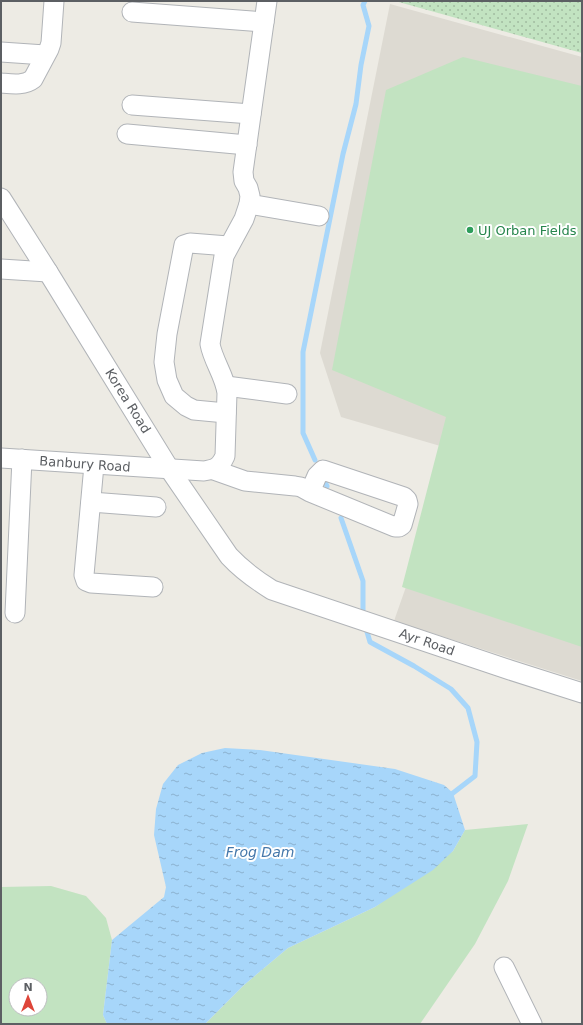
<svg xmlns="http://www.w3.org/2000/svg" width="583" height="1025" viewBox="0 0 583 1025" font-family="'DejaVu Sans',sans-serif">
  <defs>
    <pattern id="green-dots" width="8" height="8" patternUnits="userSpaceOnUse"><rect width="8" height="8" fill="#c2e3c1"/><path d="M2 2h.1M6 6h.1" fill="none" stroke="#a1bba0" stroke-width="1.8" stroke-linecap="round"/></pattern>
    <pattern id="water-ripples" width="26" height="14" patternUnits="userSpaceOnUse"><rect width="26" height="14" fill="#a7d6fa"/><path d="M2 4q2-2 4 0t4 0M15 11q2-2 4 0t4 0" fill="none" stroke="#8bb1ce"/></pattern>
  </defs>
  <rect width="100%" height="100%" fill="#edebe4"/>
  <path fill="#dddad2" d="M390 4 582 57V681L394 621 454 450 341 417 320 353Z"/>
  <path fill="url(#green-dots)" d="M395 1H582V53Z"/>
  <g fill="#c2e3c1" fill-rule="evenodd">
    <path d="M463 57 582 86V647L402 587 446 417 332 370 386 90Z"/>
    <path d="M528 824 508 881 475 944 420 1024H205L244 985 288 948 375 907 453 851 465 830Z"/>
    <path d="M51 886 86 896 106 918 112 940 103 1015 107 1024H1V887ZM16 985H40V1009H16Z"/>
  </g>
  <path fill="url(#water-ripples)" d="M225 748 260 750 395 769 444 785 453 793 465 830 453 851 433 870 375 907 288 948 244 985 205 1024H107L103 1015 112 940 164 897 166 887 154 835 156 809 163 784 178 765 202 753Z"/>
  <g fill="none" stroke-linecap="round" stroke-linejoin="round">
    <g stroke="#a7d6fa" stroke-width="5">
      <path d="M315 460 303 433V352L343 154 356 104 361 65 369 26 363 5 365 1"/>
      <path d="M326 484 327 486"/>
      <path d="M341 518 363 581V618"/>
      <path d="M365 625 370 642 414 666 451 689 468 708 477 742 475 776 453 793 448 796"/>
    </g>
    <defs>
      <g id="minor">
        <path d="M132 12 264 22"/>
        <path d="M1 52 45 55"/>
        <path d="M1 83C12 84 24 86 33 79L49 49 51 43 54 1"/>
        <path d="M132 105 251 114"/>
        <path d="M127 134 247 145"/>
        <path d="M1 198 48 272 170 470 229 556C242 570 256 580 272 590L510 670 582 693"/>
        <path d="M249 204 319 216"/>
        <path d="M1 269 48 272"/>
        <path d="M226 386 287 394"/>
        <path d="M226 413 194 410 186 406 174 396 167 380 164 362 167 334 184 245 190 243 228 246"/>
        <path d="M1 458 204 471C216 469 220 467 225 456L227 393C225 376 213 361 210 344L224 256 244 219 249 204 250 196 248 188 244 181 243 172 267 1"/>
        <path d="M94 465 84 575 86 581 91 583 153 587"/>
        <path d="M214 470 245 481 295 486 301 487 310 492 395 527H399L402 525 408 504 407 500 404 497 323 470 317 476 310 492"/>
        <path d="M91 502 156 507"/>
        <path d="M15 613 22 459"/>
        <path d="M504 967 532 1024"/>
      </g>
    </defs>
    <use href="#minor" stroke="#b1b4b8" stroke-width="21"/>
    <use href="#minor" stroke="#fff" stroke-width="19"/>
  </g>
  <circle fill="#2e9e5b" stroke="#fff" stroke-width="1.5" cx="470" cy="230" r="4"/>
  <g text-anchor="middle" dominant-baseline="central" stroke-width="4" stroke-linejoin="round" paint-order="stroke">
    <g font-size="13" fill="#27864d" stroke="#fff" text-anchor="start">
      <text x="478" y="230">UJ Orban Fields</text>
    </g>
    <g font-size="13" fill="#5c5f63" stroke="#fff">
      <text transform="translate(128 401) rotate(58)">Korea Road</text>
      <text transform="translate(85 464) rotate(4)">Banbury Road</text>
      <text transform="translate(427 642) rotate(19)">Ayr Road</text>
    </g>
    <g font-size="14" font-style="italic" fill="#4578ab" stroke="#fff">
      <text x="260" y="852">Frog Dam</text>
    </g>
  </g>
  <rect width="583" height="1025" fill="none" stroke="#5c5f63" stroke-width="4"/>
  <g transform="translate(28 997)"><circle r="19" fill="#ffffff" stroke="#bebfc1"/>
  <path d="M0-3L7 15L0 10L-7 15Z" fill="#de4539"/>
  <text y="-6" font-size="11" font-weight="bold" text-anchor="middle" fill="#5c5f63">N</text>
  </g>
</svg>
